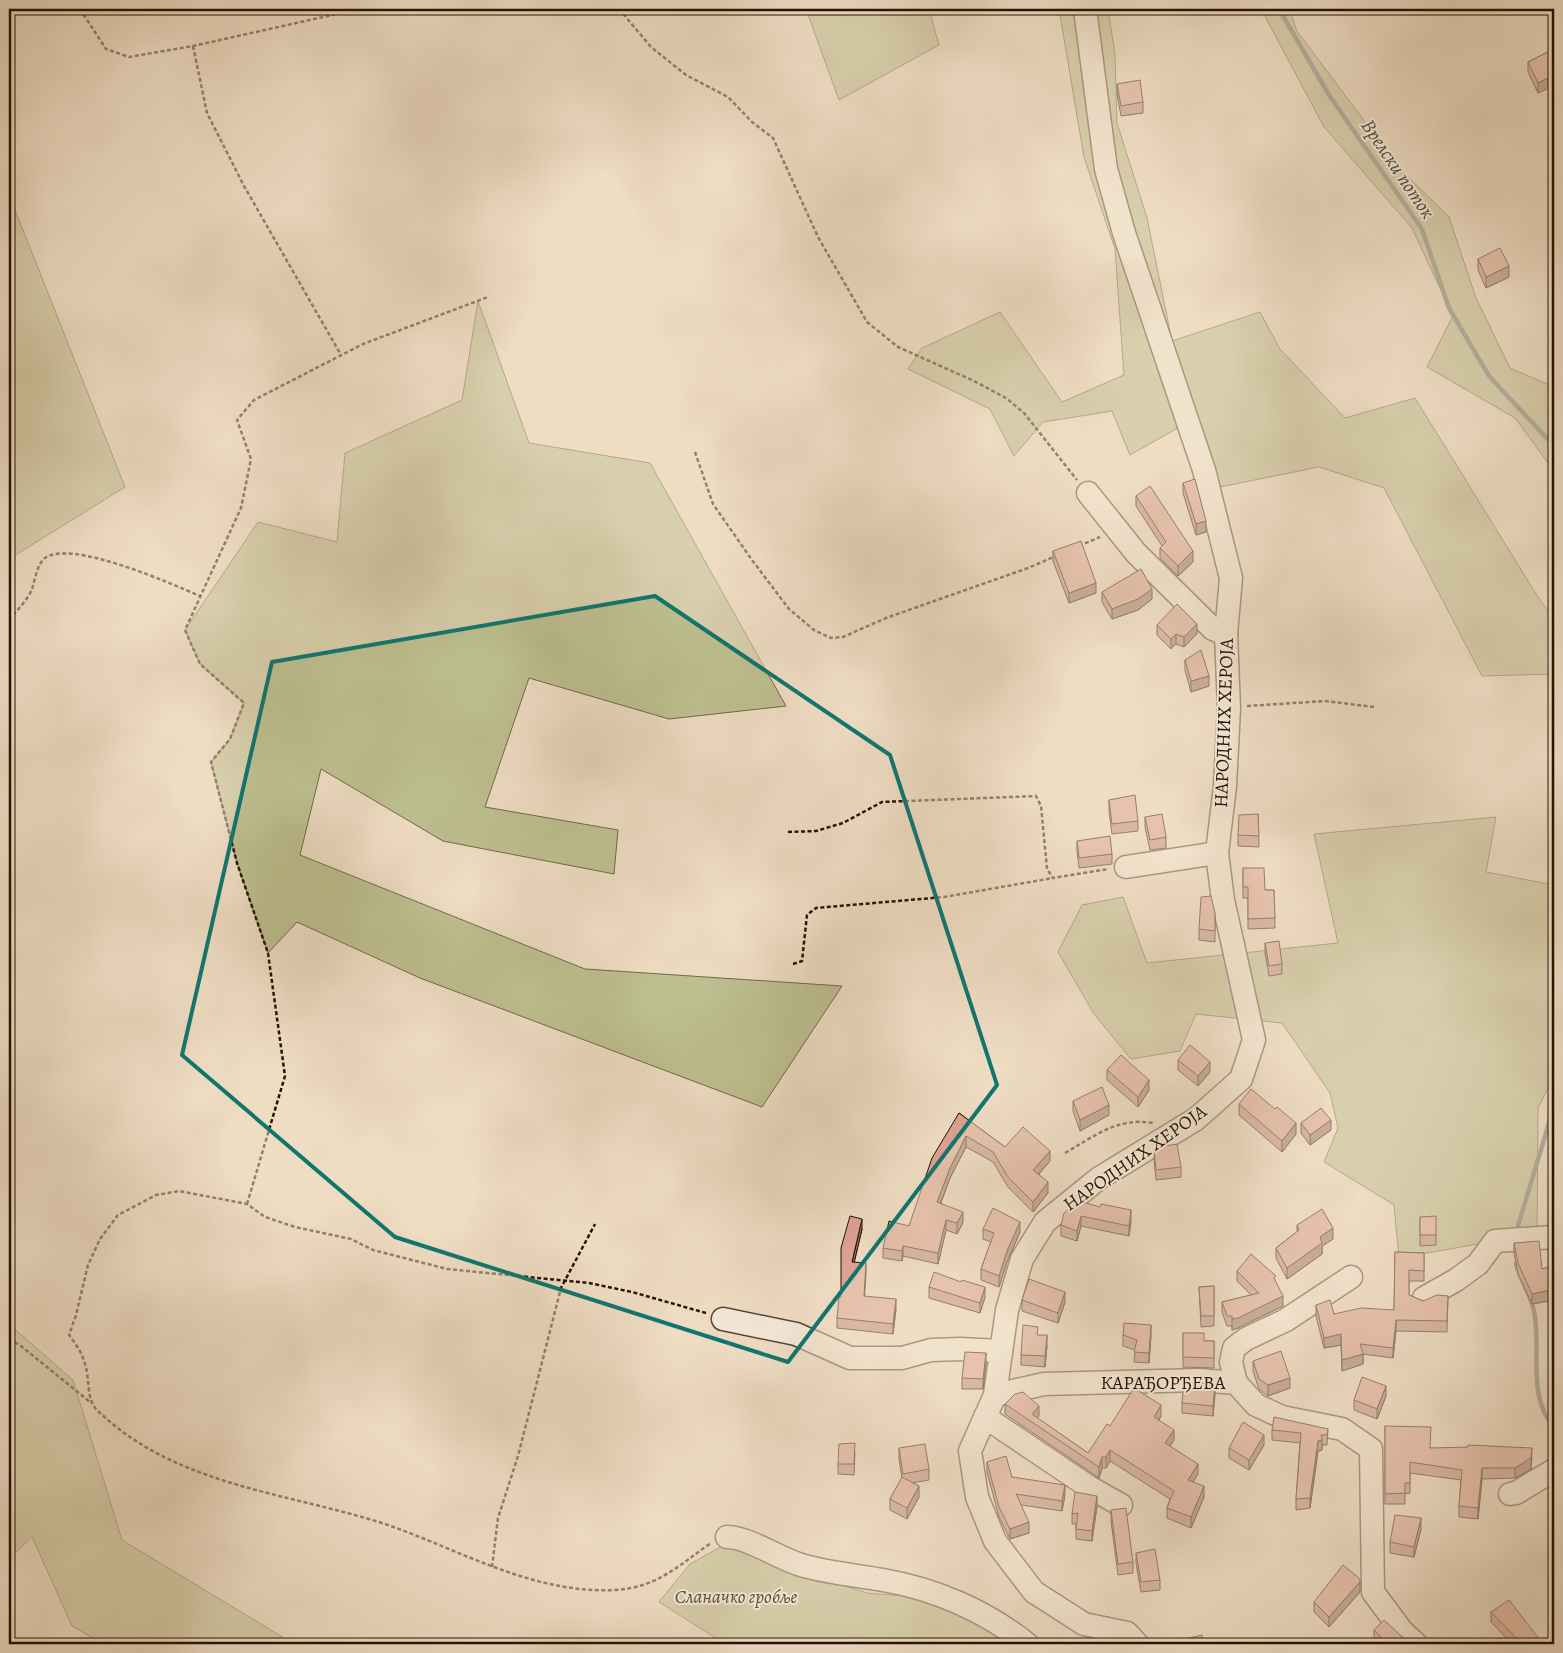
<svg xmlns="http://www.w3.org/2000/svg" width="1563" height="1653" viewBox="0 0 1563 1653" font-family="Alegreya,serif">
  <rect width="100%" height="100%" fill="#eedcc3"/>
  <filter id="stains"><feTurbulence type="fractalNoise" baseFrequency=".004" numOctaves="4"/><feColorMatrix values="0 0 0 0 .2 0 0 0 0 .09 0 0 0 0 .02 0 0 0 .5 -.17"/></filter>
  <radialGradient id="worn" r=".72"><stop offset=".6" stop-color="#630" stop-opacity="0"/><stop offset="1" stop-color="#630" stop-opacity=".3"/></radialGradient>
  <g fill="#bdbf90" stroke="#716849">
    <path d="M806 9H929L939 45 839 100Z"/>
    <path d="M1059 9H1108L1115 54 1117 123 1147 218 1172 341 1260 312 1280 349 1345 418 1415 398 1538 597 1554 619V674L1482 676 1384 488 1319 467 1220 487 1185 424 1130 455 1112 411 1043 422 1014 456 990 409 908 369 922 348 1000 312 1062 402 1124 375 1115 249 1084 157Z"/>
    <path d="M1261 9H1289L1297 31 1401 170 1449 217 1476 298 1510 368 1554 387V471L1515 418 1427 367 1453 316 1412 228 1324 127Z"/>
    <path d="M9 195 125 487 9 559Z"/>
    <path d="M478 301 529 443 650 463 786 706 669 719 529 678 485 807 618 830 614 874 443 841 321 769 300 855 585 969 842 986 762 1107 420 978 297 922 268 953 237 863 211 762 230 739 244 703 200 664 185 630 258 522 337 542 345 453 462 400Z"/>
    <path d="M1496 817 1486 872 1554 885V1076L1538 1108 1537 1238 1495 1241 1399 1258 1394 1205 1324 1162 1338 1128 1330 1093 1282 1023 1196 1014 1180 1051 1131 1059 1094 1014 1058 952 1082 905 1123 897 1147 963 1338 943 1314 834Z"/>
    <path d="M9 1324 73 1380 122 1540 294 1644H104L72 1626 32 1537 9 1559Z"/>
    <path d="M731 1541 796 1571 867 1593 952 1600 1036 1644H725L659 1602 690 1564Z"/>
  </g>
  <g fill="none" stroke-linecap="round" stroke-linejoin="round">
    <g stroke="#6c7772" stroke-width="4.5">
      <path d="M1279 9 1329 95 1422 229 1449 308 1489 376 1554 446"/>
      <path d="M1518 1226 1549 1123 1554 1041"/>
      <path d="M1516 1264C1520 1280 1531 1295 1534 1311 1542 1348 1526 1396 1554 1427"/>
    </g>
    <defs>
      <g id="minor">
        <path d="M1085 9 1106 169 1124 233 1204 470 1231 578 1226 634 1229 708 1225 786 1217 853 1223 900 1254 1040 1241 1079 1196 1119 1098 1179 1045 1222 1022 1259 1007 1310 995 1395 970 1451 977 1497 995 1541 1034 1592 1084 1624 1127 1633 1137 1644"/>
        <path d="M1088 493 1136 553 1213 629 1226 634"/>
        <path d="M1126 867 1217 853"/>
        <path d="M1424 1298 1456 1280 1478 1264 1495 1241 1554 1237"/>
        <path d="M723 1319 796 1334 850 1358H902L931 1350 960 1349 1001 1351"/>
        <path d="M1236 1383 1231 1362 1234 1348 1246 1339 1286 1320 1351 1277"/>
        <path d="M995 1395 1044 1384 1199 1380 1236 1383 1256 1405 1282 1417 1342 1429 1371 1449 1373 1592 1402 1631 1416 1644"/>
        <path d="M985 1417 1089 1487 1121 1505"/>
        <path d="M1510 1494 1516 1493 1554 1470"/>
        <path d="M727 1537C748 1537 778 1558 801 1565 828 1573 855 1575 883 1580 935 1589 986 1611 1027 1644"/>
      </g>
    </defs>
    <use href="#minor" stroke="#574432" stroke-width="25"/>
    <g stroke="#251202" stroke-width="2.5" stroke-dasharray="4 2.5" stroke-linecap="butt">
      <path d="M80 9 106 49 129 57 193 46 359 9"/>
      <path d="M619 9 651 47 686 75 728 97 752 122 773 138 818 237 867 322 898 347 974 381 1006 398 1024 413 1077 480"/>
      <path d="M193 46 207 113 244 186 341 355"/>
      <path d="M695 452 713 504 752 560 789 609 814 630 831 638 843 637 886 618 1028 568 1056 556"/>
      <path d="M1079 546 1100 537"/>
      <path d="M9 620C16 611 28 600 32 589 35 580 37 564 45 558 71 539 172 584 200 596"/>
      <path d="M1247 706 1325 701 1374 707"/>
      <path d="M788 832 816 831 843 823 882 802 1036 796 1041 806 1047 869 1053 878 1108 869"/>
      <path d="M793 964 802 961 807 915 816 908 944 897 1053 878"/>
      <path d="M1065 1153C1095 1136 1117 1117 1153 1123"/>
      <path d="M247 1204 285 1076 268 953 237 863 211 762 230 739 244 703 200 664 185 630 241 508 251 459 237 420 254 400 363 344 488 297"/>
      <path d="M706 1313 632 1292 589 1283 447 1269 373 1250 351 1239 295 1227 265 1217 247 1204 179 1191 156 1195 118 1215 100 1239 88 1265 76 1315 69 1335C76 1344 82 1353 85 1364 90 1378 86 1400 97 1410 175 1486 286 1492 385 1524 461 1550 532 1594 615 1590 657 1588 679 1565 711 1543"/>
      <path d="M9 1339 21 1346 90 1402"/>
      <path d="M492 1567 498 1518 518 1456 561 1288 595 1224"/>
    </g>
    <use href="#minor" stroke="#f4e8d8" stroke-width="22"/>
  </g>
  <g fill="#be8b7e" stroke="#251202">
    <path d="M1554 49 1538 93 1528 72V62Z"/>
    <path d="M1117 84 1143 102V113L1121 116 1117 94Z"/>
    <path d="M1478 259 1509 277 1486 288 1478 270Z"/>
    <path d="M1183 483 1206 532 1196 535 1183 493Z"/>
    <path d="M1136 496 1193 562 1178 576 1160 558V548L1162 546 1136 506Z"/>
    <path d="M1053 551 1096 593 1069 603 1053 561Z"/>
    <path d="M1102 592 1152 599 1138 610 1112 619 1102 602Z"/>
    <path d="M1157 625 1197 634 1184 647 1176 644 1171 649 1157 635Z"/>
    <path d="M1185 660 1209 686 1191 692 1185 670Z"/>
    <path d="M1109 800 1138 821V831L1112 834 1109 811Z"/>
    <path d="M1258 814 1259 847 1238 846V835Z"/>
    <path d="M1145 817 1166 837V848L1150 850 1145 827Z"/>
    <path d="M1077 841 1112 854V864L1079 868 1077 851Z"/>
    <path d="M1243 868 1265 890H1274L1275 928 1248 929V898H1243Z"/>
    <path d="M1215 913V942L1199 940V929Z"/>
    <path d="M1265 943 1282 964V974L1269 976 1265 953Z"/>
    <path d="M1178 1060 1210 1072 1198 1086 1178 1070Z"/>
    <path d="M1107 1070 1149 1090 1138 1107 1107 1080Z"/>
    <path d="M1073 1101 1109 1115 1080 1131 1073 1111Z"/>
    <path d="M1239 1104 1296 1134 1282 1152 1239 1115Z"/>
    <path d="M959 1113 1005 1147 1050 1161 1039 1174 1048 1193 1033 1212 1008 1187 993 1162 966 1147 950 1178 941 1203 963 1222 957 1234 946 1230 938 1264 903 1256 902 1261 883 1258V1248L909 1226Z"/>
    <path d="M1301 1123 1331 1130 1310 1145 1301 1133Z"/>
    <path d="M1154 1150 1181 1167V1177L1156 1180 1154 1160Z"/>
    <path d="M1100 1207 1131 1221 1129 1236 1081 1226 1077 1241 1061 1236V1225Z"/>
    <path d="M1420 1217 1436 1235V1245L1420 1246Z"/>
    <path d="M1297 1225 1333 1239 1322 1246V1254L1287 1279 1276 1258V1248L1297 1232Z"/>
    <path d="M862 1229 854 1262 866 1273 864 1296 896 1309 893 1334 837 1328V1318L841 1297Z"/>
    <path d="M983 1229 1020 1232 1007 1262 999 1287 981 1280V1269L991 1242 983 1239Z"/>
    <path d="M1514 1243 1542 1269 1554 1266V1300L1532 1304 1518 1274 1514 1253Z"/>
    <path d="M1395 1252 1424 1253V1281H1409V1295L1423 1301 1448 1296 1447 1332 1396 1331 1393 1358 1363 1354V1364L1342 1371 1341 1345 1324 1348 1316 1316V1305L1334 1314 1394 1310Z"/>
    <path d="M1237 1271 1276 1283 1283 1306 1238 1328 1232 1330V1326H1227L1222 1312V1302L1251 1295 1237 1281Z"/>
    <path d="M1214 1286V1326L1201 1327 1199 1287Z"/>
    <path d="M929 1287 985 1297 980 1313 929 1298Z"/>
    <path d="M1022 1300 1065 1302 1058 1323 1022 1311Z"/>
    <path d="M1183 1333 1204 1341H1214V1368L1183 1367Z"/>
    <path d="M1038 1335 1047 1346 1045 1367 1021 1365V1355Z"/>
    <path d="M1123 1335H1151L1149 1363 1134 1362 1135 1350 1123 1346Z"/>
    <path d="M1253 1361 1290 1388 1268 1396 1259 1389 1253 1371Z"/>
    <path d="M986 1363 983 1389H962V1378Z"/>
    <path d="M1215 1394 1213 1416 1182 1413V1403Z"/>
    <path d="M1386 1396 1377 1419 1354 1410V1400Z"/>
    <path d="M1005 1404 1039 1416 1037 1418 1088 1453 1110 1426 1161 1416 1159 1420 1174 1440 1170 1446 1198 1474 1193 1482 1204 1497 1191 1528 1167 1518V1508L1170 1499 1110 1461 1106 1468H1102L1099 1478 1005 1414Z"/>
    <path d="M1385 1426 1431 1448 1532 1458 1531 1469 1515 1478 1482 1479 1478 1519 1459 1517V1506L1461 1480 1410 1473V1493L1405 1494V1504H1385Z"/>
    <path d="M1328 1429 1327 1445H1322V1450L1318 1451 1310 1508 1296 1510V1499L1300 1443 1272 1440V1430Z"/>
    <path d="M1264 1445 1249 1470 1229 1458V1448Z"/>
    <path d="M899 1448 929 1469V1480L912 1483 919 1497 907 1519 890 1510V1499L902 1478 899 1459Z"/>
    <path d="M855 1453 854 1475 838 1474V1464Z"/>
    <path d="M987 1462 1012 1477 1065 1495 1062 1511 1021 1505 1029 1533 1010 1539 999 1517 987 1472Z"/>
    <path d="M1097 1506 1092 1541 1076 1539V1524H1072V1514Z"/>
    <path d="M1111 1510 1133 1562V1573L1118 1575 1111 1521Z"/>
    <path d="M1421 1529 1414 1557 1390 1553V1542Z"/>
    <path d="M1136 1553 1160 1580V1590L1141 1592 1136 1563Z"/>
    <path d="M1360 1592 1329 1627 1314 1612V1602Z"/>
    <path d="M1491 1612 1543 1644H1512L1491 1622Z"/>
    <path d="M1374 1630 1410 1644H1378L1374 1640Z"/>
  </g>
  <g fill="#9b7167" stroke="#251202">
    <path d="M1554 75V86L1538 93V83Z"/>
    <path d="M1509 266V277L1486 288V277Z"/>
    <path d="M1206 521V532L1196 535V524Z"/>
    <path d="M1193 551V562L1178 576V566Z"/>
    <path d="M1096 583V593L1069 603V593Z"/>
    <path d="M1152 589V599L1138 610 1112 619V609Z"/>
    <path d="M1197 624V634L1184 647V637Z"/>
    <path d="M1176 634V644L1171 649V639Z"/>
    <path d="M1209 676V686L1191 692V681Z"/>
    <path d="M1210 1062V1072L1198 1086V1076Z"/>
    <path d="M1149 1080V1090L1138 1107V1097Z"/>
    <path d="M1109 1105V1115L1080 1131V1120Z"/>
    <path d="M1331 1120V1130L1310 1145V1135Z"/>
    <path d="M1296 1123V1134L1282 1152V1141Z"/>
    <path d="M966 1136V1147L950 1178 937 1212V1202L950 1168Z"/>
    <path d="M1050 1151V1161L1033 1180V1170Z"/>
    <path d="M1048 1182V1193L1033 1212V1202Z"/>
    <path d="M1131 1210V1221L1129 1236V1226Z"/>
    <path d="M963 1212V1222L957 1234V1223Z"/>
    <path d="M1081 1216V1226L1077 1241V1231Z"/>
    <path d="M862 1219V1229L852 1272V1262Z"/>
    <path d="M946 1220V1230L938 1264V1253Z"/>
    <path d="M1020 1222V1232L1007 1262 999 1287V1276L1007 1251Z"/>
    <path d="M1333 1228V1239L1322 1246V1254L1287 1279V1268L1320 1237Z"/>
    <path d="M903 1246V1256L902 1261V1251Z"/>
    <path d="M866 1263V1273L864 1306V1296Z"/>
    <path d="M985 1287V1297L980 1313V1303Z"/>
    <path d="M1554 1289V1300L1532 1304V1294Z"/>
    <path d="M1065 1292V1302L1058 1323V1313Z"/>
    <path d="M1283 1296V1306L1238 1328 1232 1330V1319Z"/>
    <path d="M896 1299V1309L893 1334V1324Z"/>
    <path d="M1396 1320V1331L1393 1358V1348Z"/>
    <path d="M1151 1325V1335L1149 1363V1353Z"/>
    <path d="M1341 1334V1345L1324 1348V1338Z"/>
    <path d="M1047 1335V1346L1045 1367V1356Z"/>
    <path d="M986 1353V1363L983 1389V1379Z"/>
    <path d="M1363 1354V1364L1342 1371V1360Z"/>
    <path d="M1290 1378V1388L1268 1396V1385Z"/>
    <path d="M1215 1384V1394L1213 1416V1406Z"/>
    <path d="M1386 1386V1396L1377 1419V1409Z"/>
    <path d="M1161 1405V1416L1154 1427V1417Z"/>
    <path d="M1039 1406V1416L1033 1423 1032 1414Z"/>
    <path d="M1174 1430V1440L1165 1453V1443Z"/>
    <path d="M1264 1435V1445L1249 1470V1460Z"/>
    <path d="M1322 1440V1450L1318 1451 1310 1508V1498L1318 1441Z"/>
    <path d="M1532 1448 1531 1469 1515 1478V1468Z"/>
    <path d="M1110 1450V1461L1106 1468V1457Z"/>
    <path d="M1102 1457V1468L1099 1478V1467Z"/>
    <path d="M1198 1464V1474L1188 1490V1480Z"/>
    <path d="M1482 1468V1479L1478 1519V1508Z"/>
    <path d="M1065 1485V1495L1062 1511V1501Z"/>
    <path d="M919 1486V1497L907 1519V1508Z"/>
    <path d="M1204 1486V1497L1191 1528V1517Z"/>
    <path d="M1097 1496V1506L1092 1541V1531Z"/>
    <path d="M1421 1518V1529L1414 1557V1547Z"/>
    <path d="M1029 1522V1533L1010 1539V1529Z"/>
    <path d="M1360 1582V1592L1329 1627V1617Z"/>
  </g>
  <g fill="#dda293" stroke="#251202">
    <path d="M1554 49V75L1538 83 1528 62Z"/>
    <path d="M1140 80 1143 102 1121 106 1117 84Z"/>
    <path d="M1500 248 1509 266 1486 277 1478 259Z"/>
    <path d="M1195 479 1206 521 1196 524 1183 483Z"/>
    <path d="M1150 486 1193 551 1178 566 1160 548 1166 542 1136 496Z"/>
    <path d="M1081 541 1096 583 1069 593 1053 551Z"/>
    <path d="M1141 569 1152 589 1138 599 1112 609 1102 592Z"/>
    <path d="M1177 604 1197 624 1184 637 1176 634 1171 639 1157 625Z"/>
    <path d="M1201 650 1209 676 1191 681 1185 660Z"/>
    <path d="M1135 795 1138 821 1112 824 1109 800Z"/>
    <path d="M1162 814 1166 837 1150 840 1145 817Z"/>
    <path d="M1258 814 1259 836 1238 835 1239 815Z"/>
    <path d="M1110 836 1112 854 1079 858 1077 841Z"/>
    <path d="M1243 868H1264L1265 890H1274L1275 918 1248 919V887H1243Z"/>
    <path d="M1211 896 1215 913V931L1199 929 1201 897Z"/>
    <path d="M1279 941 1282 964 1269 966 1265 943Z"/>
    <path d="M1190 1045 1210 1062 1198 1076 1178 1060Z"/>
    <path d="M1121 1055 1149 1080 1138 1097 1107 1070Z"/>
    <path d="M1102 1087 1109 1105 1080 1120 1073 1101Z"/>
    <path d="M1251 1089 1275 1109 1277 1107 1296 1123 1282 1141 1239 1104Z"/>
    <path d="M1321 1108 1331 1120 1310 1135 1301 1123Z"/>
    <path d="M959 1113 1005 1147 1023 1127 1050 1151 1033 1170 1048 1182 1033 1202 1008 1177 993 1152 966 1136 950 1168 937 1202 963 1212 957 1223 946 1220 938 1253 903 1246 902 1251 883 1248 889 1221 909 1226 932 1158Z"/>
    <path d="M1177 1144 1181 1167 1156 1170 1154 1150 1159 1147Z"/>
    <path d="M1079 1201 1100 1207 1101 1204 1131 1210 1129 1226 1081 1216 1077 1231 1061 1225 1064 1213Z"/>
    <path d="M993 1208 1020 1222 1007 1251 999 1276 981 1269 994 1233 983 1229Z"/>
    <path d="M1322 1209 1333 1228 1320 1237 1322 1243 1287 1268 1276 1248 1299 1230 1297 1225Z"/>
    <path d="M850 1216 862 1219 852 1262 866 1263 864 1296 896 1299 893 1324 837 1318 839 1297H841V1248Z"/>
    <path d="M1436 1216V1235H1420V1217Z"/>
    <path d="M1539 1241 1542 1269 1554 1266V1289L1532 1294 1518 1263 1514 1243Z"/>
    <path d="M1395 1252 1424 1253V1271L1409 1270V1295L1423 1301 1437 1295 1448 1296 1447 1321 1396 1320 1393 1348 1360 1344 1363 1354 1342 1360 1341 1334 1324 1338 1316 1305 1330 1300 1334 1314 1361 1308 1394 1310Z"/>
    <path d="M1251 1254 1276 1276 1274 1278 1283 1296 1238 1318 1232 1319V1316H1227L1222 1302 1259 1293 1237 1271Z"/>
    <path d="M934 1272 961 1282 962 1280 985 1287 980 1303 929 1287Z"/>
    <path d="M1029 1279 1065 1292 1058 1313 1022 1300Z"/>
    <path d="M1214 1286V1316H1201L1199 1287Z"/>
    <path d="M1124 1323 1151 1325 1149 1353 1134 1352 1137 1340 1123 1335Z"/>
    <path d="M1023 1325 1038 1327 1037 1335H1047L1045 1356 1021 1355Z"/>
    <path d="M1183 1333H1204V1341H1214V1358L1183 1357Z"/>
    <path d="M1281 1351 1290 1378 1268 1385 1259 1379 1253 1361Z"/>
    <path d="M965 1352 986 1353 983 1379 962 1378Z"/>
    <path d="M1362 1377 1386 1386 1377 1409 1354 1400Z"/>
    <path d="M1184 1383 1215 1384 1213 1406 1182 1403Z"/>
    <path d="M1134 1388 1161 1405 1154 1417 1174 1430 1165 1443 1198 1464 1188 1480 1204 1486 1191 1517 1167 1508 1174 1491 1110 1450 1106 1457H1102L1099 1467 1005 1404 1015 1394 1023 1392 1039 1406 1032 1414 1088 1453 1107 1424 1110 1426Z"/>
    <path d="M1274 1417 1328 1429 1327 1435H1321L1322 1440 1318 1441 1310 1498 1296 1499 1301 1433 1272 1430Z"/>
    <path d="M1243 1422 1264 1435 1249 1460 1229 1448Z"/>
    <path d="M1385 1426 1431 1427 1430 1448 1468 1447V1445L1532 1448 1531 1458 1515 1468H1482L1478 1508 1459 1506 1462 1470 1410 1462V1483H1405V1493L1385 1494Z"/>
    <path d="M855 1443 854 1464H838L839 1444Z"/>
    <path d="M925 1444 929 1469 903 1474 899 1448Z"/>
    <path d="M1006 1456 1012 1477 1065 1485 1062 1501 1016 1494 1029 1522 1010 1529 999 1507 987 1462Z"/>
    <path d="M902 1477 919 1486 907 1508 890 1499Z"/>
    <path d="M1075 1492 1097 1496 1092 1531 1076 1529 1078 1513 1072 1514Z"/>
    <path d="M1126 1508 1133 1562 1118 1564 1111 1510Z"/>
    <path d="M1395 1515 1421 1518 1414 1547 1390 1542Z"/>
    <path d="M1155 1549 1160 1580 1141 1582 1136 1553Z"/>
    <path d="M1343 1565 1360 1579V1582L1329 1617 1314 1602Z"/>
    <path d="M1509 1600 1543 1644H1522L1491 1612Z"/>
    <path d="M1384 1620 1410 1644H1388L1374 1630Z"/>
    <path d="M1202 1635 1203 1644H1178L1177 1641Z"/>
  </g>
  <path d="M0 0H1563V1653H0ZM655 596 890 755 997 1085 788 1362 395 1237 182 1055 272 662Z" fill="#eedcc3" fill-opacity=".55" fill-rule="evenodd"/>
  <path fill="none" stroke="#0f766e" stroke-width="4" stroke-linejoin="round" d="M655 596 890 755 997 1085 788 1362 395 1237 182 1055 272 662Z"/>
  <g text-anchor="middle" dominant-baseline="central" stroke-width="4" stroke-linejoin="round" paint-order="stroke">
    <g font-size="19" fill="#251202" stroke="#f4e8d8">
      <text transform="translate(1224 723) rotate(-88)">НАРОДНИХ ХЕРОЈА</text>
      <text transform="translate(1135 1158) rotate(-35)">НАРОДНИХ ХЕРОЈА</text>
      <text x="1163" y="1383">КАРАЂОРЂЕВА</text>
    </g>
    <g font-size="19" font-style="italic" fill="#5a4f34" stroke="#f4e8d8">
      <text x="736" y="1597">Сланачко гробље</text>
    </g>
    <g font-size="20" font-style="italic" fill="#4f4d43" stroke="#f4e8d8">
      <text transform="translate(1398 169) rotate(56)">Врелски поток</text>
    </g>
  </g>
  <rect width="1563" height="1653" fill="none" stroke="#eedcc3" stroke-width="30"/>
  <rect x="10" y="10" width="1543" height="1633" fill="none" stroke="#251202" stroke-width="2.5"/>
  <rect x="15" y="15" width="1533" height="1623" fill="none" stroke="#251202"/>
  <rect width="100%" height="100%" filter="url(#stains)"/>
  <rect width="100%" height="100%" fill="url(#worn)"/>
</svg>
